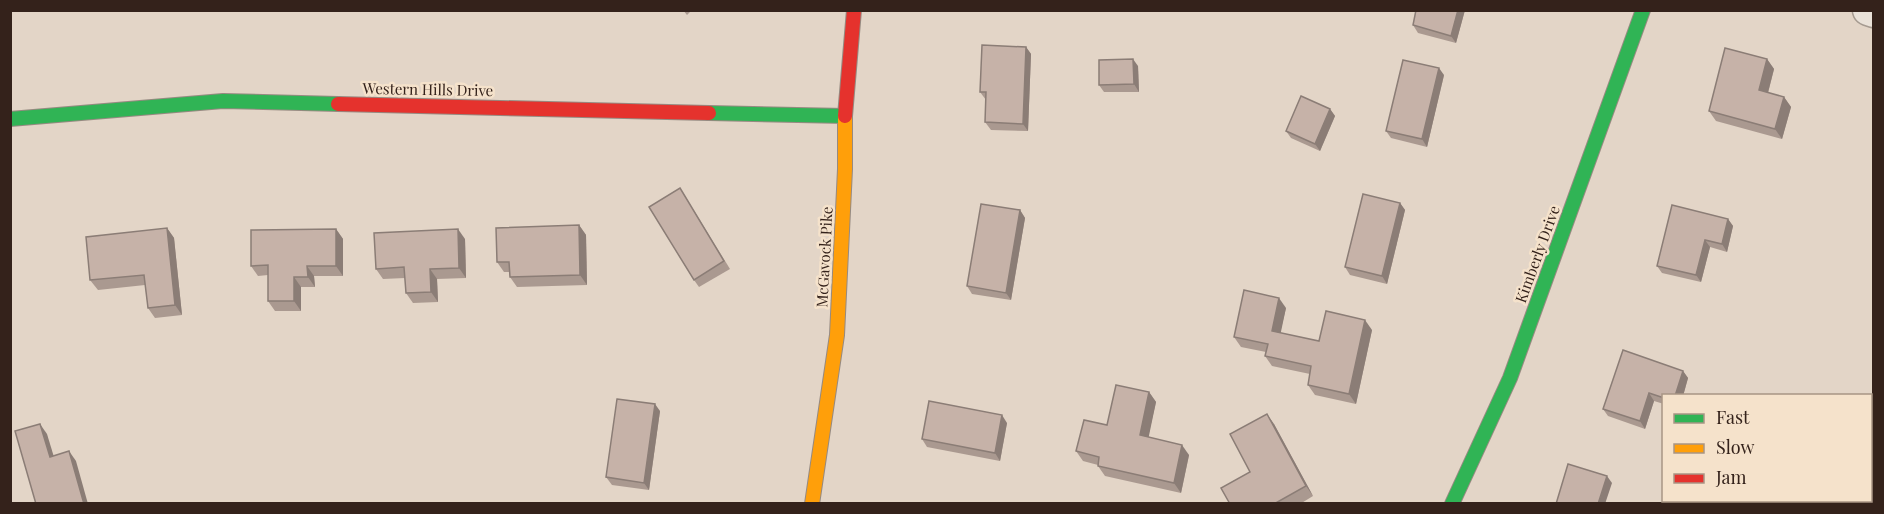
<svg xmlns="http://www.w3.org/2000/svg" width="1884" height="514" viewBox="0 0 1884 514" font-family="'Playfair Display',serif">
  <rect width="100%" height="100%" fill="#e3d5c7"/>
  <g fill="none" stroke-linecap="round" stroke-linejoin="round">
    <defs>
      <path id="street" d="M1868 10 1874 12"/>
      <g id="fast">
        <path d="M709 113 845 116"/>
        <path d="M10 119 223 101 338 104"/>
        <path d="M1452 504 1510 378 1643 10"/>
      </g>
      <path id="slow" d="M812 504 837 335 845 169V116"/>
      <g id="jam">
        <path d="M338 104 709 113"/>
        <path d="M845 116 854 10"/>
      </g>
    </defs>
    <use href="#street" stroke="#a69b91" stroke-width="33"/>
    <use href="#fast" stroke="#968a81" stroke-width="16"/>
    <use href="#slow" stroke="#968a81" stroke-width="16"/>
    <use href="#jam" stroke="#968a81" stroke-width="16"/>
    <use href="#street" stroke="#eae2d9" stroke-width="30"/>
    <use href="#fast" stroke="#30b455" stroke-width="14"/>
    <use href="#slow" stroke="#ff9f0a" stroke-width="14"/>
    <use href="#jam" stroke="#e5322d" stroke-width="14"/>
  </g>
  <g fill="#aa9990">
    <path d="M683 10H692L687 15Z"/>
    <path d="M1465 10 1456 43 1418 33 1413 25Z"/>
    <path d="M1026 47 1031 54 1028 131 991 130 985 122 986 100 980 92Z"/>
    <path d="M1767 59 1774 69 1768 93 1784 97 1791 107 1782 139 1716 121 1709 111Z"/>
    <path d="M1138 66 1139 92H1104L1099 85Z"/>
    <path d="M1444 75 1427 147 1391 138 1386 131Z"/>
    <path d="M1330 109 1335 116 1320 151 1291 138 1286 131Z"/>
    <path d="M685 196 730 269 699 287 694 280Z"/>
    <path d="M1400 203 1405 210 1387 284 1350 275 1345 267Z"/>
    <path d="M1020 210 1025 218 1011 300 972 294 967 286Z"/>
    <path d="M1728 219 1733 226 1727 252 1710 247 1701 282 1662 273 1657 266Z"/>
    <path d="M579 225 586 235 587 285 517 287 510 277 509 272H504L497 262Z"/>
    <path d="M167 228 174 238 182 315 155 318 148 308 145 285 98 290 90 280Z"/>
    <path d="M336 229 343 239V276H314L315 287H301V311H275L268 301V275L258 276 251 266Z"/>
    <path d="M465 239 466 278 437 279 438 302 413 303 406 293 405 278 383 279 376 269Z"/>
    <path d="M1286 308 1280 333 1319 341 1372 330 1356 404 1315 395 1308 385 1310 374 1272 366 1265 356 1266 352 1241 347 1234 337Z"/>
    <path d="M1683 371 1688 378 1683 396H1664V404L1654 401 1645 429 1608 416 1603 409Z"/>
    <path d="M1149 392 1156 402 1148 437 1189 455 1181 493 1105 476 1098 466V465L1083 461 1076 451 1107 425Z"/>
    <path d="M660 411 649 490 612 485 606 477Z"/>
    <path d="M1007 423 1000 461 927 447 922 439Z"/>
    <path d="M1274 424 1313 496 1300 504H1230L1250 472Z"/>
  </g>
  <g fill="#8b7d76">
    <path d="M1458 10H1465L1456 43 1451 36Z"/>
    <path d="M1026 47 1031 54 1028 131 1023 124Z"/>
    <path d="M1133 59 1138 66 1139 92 1134 84Z"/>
    <path d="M1767 59 1774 69 1766 100 1759 90Z"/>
    <path d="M1439 68 1444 75 1427 147 1422 139Z"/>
    <path d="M1784 97 1791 107 1782 139 1775 129Z"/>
    <path d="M1330 109 1335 116 1320 151 1315 144Z"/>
    <path d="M1400 203 1405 210 1387 284 1382 276Z"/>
    <path d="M1020 210 1025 218 1011 300 1006 293Z"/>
    <path d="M1728 219 1733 226 1727 252 1722 244Z"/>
    <path d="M579 225 586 235 587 285 580 275Z"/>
    <path d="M167 228 174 238 182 315 175 305Z"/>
    <path d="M336 229 343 239V276L336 266Z"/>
    <path d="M458 229 465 239 466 278 459 268Z"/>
    <path d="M1705 240 1710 247 1701 282 1696 275Z"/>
    <path d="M307 266 314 276 315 287 308 277Z"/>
    <path d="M430 269 437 279 438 302 431 292Z"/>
    <path d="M294 277 301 287V311L294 301Z"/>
    <path d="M1279 298 1286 308 1279 341 1272 331Z"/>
    <path d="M1365 320 1372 330 1356 404 1349 394Z"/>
    <path d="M1683 371 1688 378 1683 396H1675Z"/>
    <path d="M1149 392 1156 402 1147 445 1140 435Z"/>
    <path d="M1649 393 1654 401 1645 429 1640 421Z"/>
    <path d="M655 404 660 411 649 490 644 483Z"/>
    <path d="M1267 414 1274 424 1313 496 1306 486Z"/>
    <path d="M1002 415 1007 423 1000 461 995 453Z"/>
    <path d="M40 424 47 434 57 467 50 457Z"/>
    <path d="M1182 445 1189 455 1181 493 1174 483Z"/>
    <path d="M69 451 76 461 88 504H84Z"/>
    <path d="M1607 476 1612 483 1605 504H1598Z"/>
  </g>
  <g fill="#c6b2a8" stroke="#8b7d76" stroke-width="1.5">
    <path d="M1416 10H1458L1451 36 1413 25Z"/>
    <path d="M982 45 1026 47 1023 124 985 122 986 92H980Z"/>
    <path d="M1725 48 1767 59 1759 90 1784 97 1775 129 1709 111Z"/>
    <path d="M1133 59 1134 84 1099 85V60Z"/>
    <path d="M1403 60 1439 68 1422 139 1386 131Z"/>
    <path d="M1301 96 1330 109 1315 144 1286 131Z"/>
    <path d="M680 188 724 261 694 280 649 207Z"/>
    <path d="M1363 194 1400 203 1382 276 1345 267Z"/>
    <path d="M981 204 1020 210 1006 293 967 286Z"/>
    <path d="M1672 205 1728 219 1722 244 1705 240 1696 275 1657 266Z"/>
    <path d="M579 225 580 275 510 277 509 262H497L496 228Z"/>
    <path d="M167 228 175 305 148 308 144 275 90 280 86 237Z"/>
    <path d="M336 229V266H307L308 277H294V301H268V265L251 266V230Z"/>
    <path d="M458 229 459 268 430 269 431 292 406 293 404 267 376 269 374 233Z"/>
    <path d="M1244 290 1279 298 1272 331 1319 341 1326 311 1365 320 1349 394 1308 385 1311 366 1265 356 1268 344 1234 337Z"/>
    <path d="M1623 350 1683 371 1675 396H1664V398L1649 393 1640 421 1603 409Z"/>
    <path d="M1116 385 1149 392 1140 435 1182 445 1174 483 1098 466 1099 457 1076 451 1084 420 1107 425Z"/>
    <path d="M617 399 655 404 644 483 606 477Z"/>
    <path d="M929 401 1002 415 995 453 922 439Z"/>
    <path d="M1267 414 1306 486 1274 504H1230L1221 488 1250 472 1230 434Z"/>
    <path d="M40 424 50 457 69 451 84 504H36L15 431Z"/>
    <path d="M1568 464 1607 476 1598 504H1556Z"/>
  </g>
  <g text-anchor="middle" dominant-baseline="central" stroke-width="5" stroke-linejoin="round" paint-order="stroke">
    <g font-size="15" fill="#34221b" stroke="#f5e2cb">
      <text transform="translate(428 89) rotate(1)">Western Hills Drive</text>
      <text transform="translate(1537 254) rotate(-70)">Kimberly Drive</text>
      <text transform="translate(824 257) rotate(-87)">McGavock Pike</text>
    </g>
  </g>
  <rect width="1884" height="514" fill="none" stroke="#34221b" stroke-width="24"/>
  <rect x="1662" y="394" width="210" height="108" fill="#f5e2cb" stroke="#a89585" stroke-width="1.5"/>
  <rect x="1674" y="414" width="30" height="9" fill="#30b455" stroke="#a89585" stroke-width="1.5"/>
  <text x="1716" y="424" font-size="18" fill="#34221b">Fast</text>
  <rect x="1674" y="444" width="30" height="9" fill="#ff9f0a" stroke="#a89585" stroke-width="1.5"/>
  <text x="1716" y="454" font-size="18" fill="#34221b">Slow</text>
  <rect x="1674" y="474" width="30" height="9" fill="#e5322d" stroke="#a89585" stroke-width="1.5"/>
  <text x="1716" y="484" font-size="18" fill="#34221b">Jam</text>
</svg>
